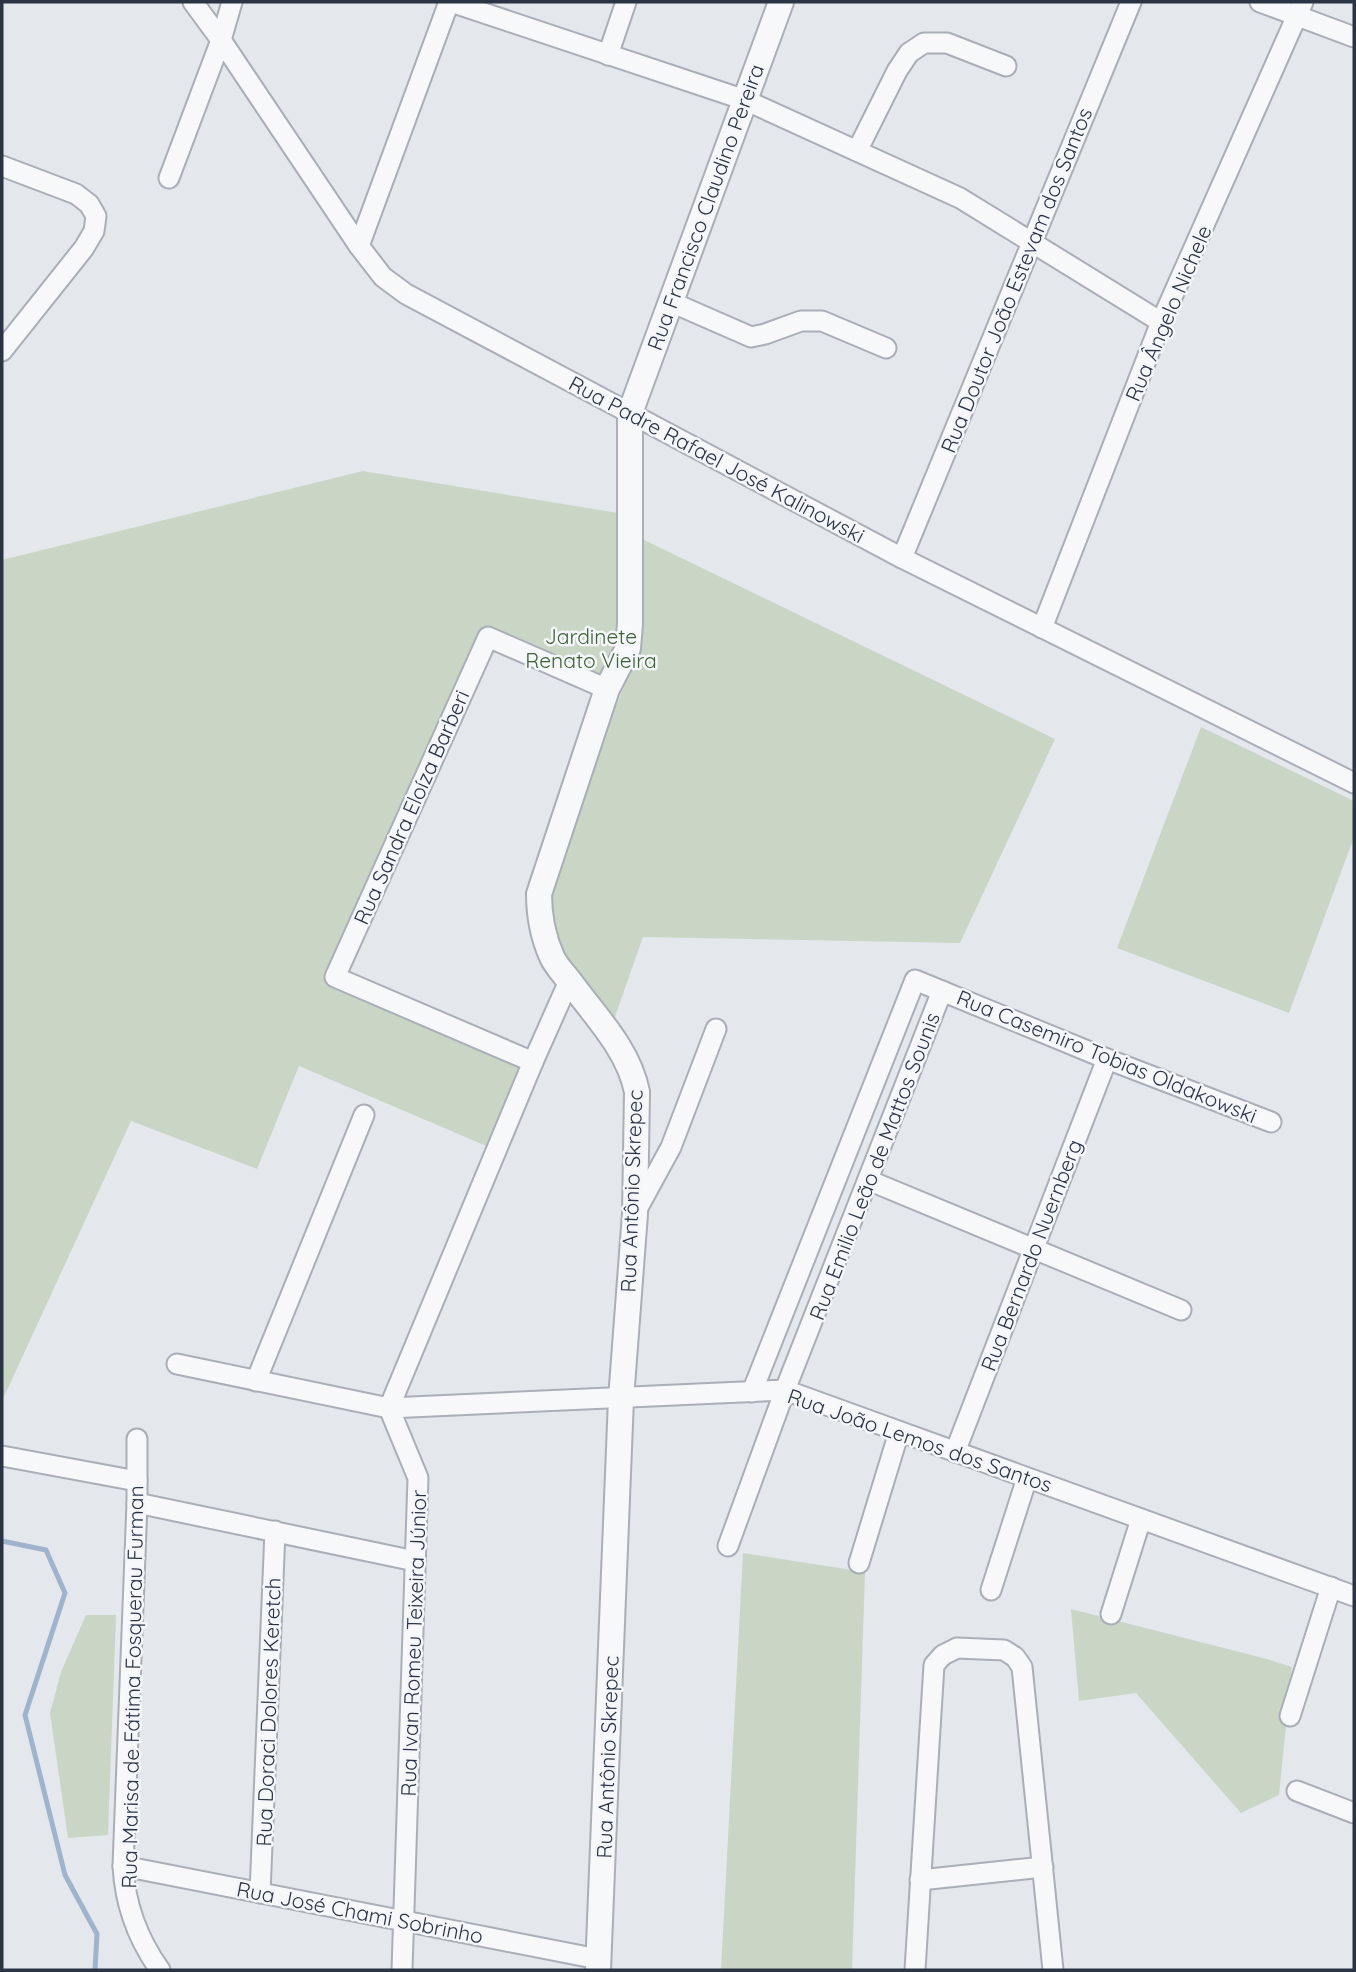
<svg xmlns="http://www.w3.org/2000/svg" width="1356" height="1972" viewBox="0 0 1356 1972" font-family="Quicksand,sans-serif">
  <rect width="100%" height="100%" fill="#e4e7ec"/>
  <g fill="#c9d6c5">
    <path d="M363 471 630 515V609L607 689 488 637 332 986 523 1069 491 1148 299 1066 257 1169 131 1121 2 1401V560Z"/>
    <path d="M642 539 1055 739 960 943 643 937 611 1028 570 971 542 914 551 899 588 771 640 650Z"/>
    <path d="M1201 727 1354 801V837L1289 1013 1117 948Z"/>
    <path d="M743 1553 865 1572 852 1970H721Z"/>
    <path d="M1071 1609 1267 1659 1292 1667 1279 1795 1241 1813 1136 1693 1079 1701Z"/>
    <path d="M86 1615H116L108 1835 68 1838 50 1713 61 1672Z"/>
  </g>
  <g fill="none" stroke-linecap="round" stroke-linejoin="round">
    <path stroke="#9fb4cc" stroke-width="5" d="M2 1541 46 1550 65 1593 25 1715 65 1875 97 1934 95 1970"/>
    <defs>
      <g id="minor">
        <path d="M193 2 221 40 359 246 383 277 406 294 902 558 1354 783"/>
        <path d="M451 2 745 100 960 198 1161 322"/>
        <path d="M1260 2 1354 37"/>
        <path d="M608 55 626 2"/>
        <path d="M857 151 897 71 909 53 924 43H947L1006 66"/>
        <path d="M2 166 76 194 89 204 96 216 94 231 84 248 2 351"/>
        <path d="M169 178 221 40 232 2"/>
        <path d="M359 246 449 2"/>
        <path d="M671 302 751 337 765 334 801 321H822L886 348"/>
        <path d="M902 558 1131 2"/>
        <path d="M1042 628 1161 322 1303 2"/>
        <path d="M533 1062 335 977 488 637 607 689"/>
        <path d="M868 1180 1181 1310"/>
        <path d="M635 1213 671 1147 716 1029"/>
        <path d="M177 1364 389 1408 785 1390 1354 1596"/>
        <path d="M256 1381 364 1115"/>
        <path d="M752 1392 915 980 1107 1059 1271 1122"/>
        <path d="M137 1439V1503L123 1866C125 1905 137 1938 160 1970"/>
        <path d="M955 1452 1107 1059"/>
        <path d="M2 1456 137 1481"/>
        <path d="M137 1503 415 1561"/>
        <path d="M728 1546 785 1390 942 991"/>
        <path d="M859 1563 899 1432"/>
        <path d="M991 1590 1027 1478"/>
        <path d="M1111 1614 1141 1519"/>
        <path d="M1290 1716 1331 1587"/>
        <path d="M1297 1791 1354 1813"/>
        <path d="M123 1866 598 1959"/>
        <path d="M920 1880 1043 1867"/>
        <path d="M260 1893 275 1531"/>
        <path d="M402 1970 418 1478 389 1408 533 1062 569 981"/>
        <path d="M915 1970 934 1665 943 1655 957 1648 1004 1650 1015 1657 1022 1667 1053 1970"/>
      </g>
      <path id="tertiary" d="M598 1970 621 1399 635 1214 637 1092C629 1050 596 1017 571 983 565 975 556 966 552 957 543 937 539 916 539 894L607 689 628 648 630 624V413L781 2"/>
    </defs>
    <use href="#minor" stroke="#a9aeb7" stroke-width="23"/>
    <use href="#tertiary" stroke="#a9aeb7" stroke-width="28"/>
    <use href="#minor" stroke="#f7f8fa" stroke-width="19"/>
    <use href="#tertiary" stroke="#f7f8fa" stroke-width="24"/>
  </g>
  <g text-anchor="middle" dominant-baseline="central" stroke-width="5" stroke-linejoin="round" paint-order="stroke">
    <g font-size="21" fill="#2b3445" stroke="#f4f6f9">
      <text transform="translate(705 207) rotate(-70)">Rua Francisco Claudino Pereira</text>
      <text transform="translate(1016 280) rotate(-68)">Rua Doutor João Estevam dos Santos</text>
      <text transform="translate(1168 313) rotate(-67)">Rua Ângelo Nichele</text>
      <text transform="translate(717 459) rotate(28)">Rua Padre Rafael José Kalinowski</text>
      <text transform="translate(411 807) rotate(-66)">Rua Sandra Eloíza Barberi</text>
      <text transform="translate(1107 1056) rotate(22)">Rua Casemiro Tobias Oldakowski</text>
      <text transform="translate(874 1166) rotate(-69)">Rua Emilio Leão de Mattos Sounis</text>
      <text transform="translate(631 1191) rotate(-88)">Rua Antônio Skrepec</text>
      <text transform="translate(1031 1255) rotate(-69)">Rua Bernardo Nuernberg</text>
      <text transform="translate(920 1440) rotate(19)">Rua João Lemos dos Santos</text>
      <text transform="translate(413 1643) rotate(-88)">Rua Ivan Romeu Teixeira Júnior</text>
      <text transform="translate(132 1687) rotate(-89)">Rua Marisa de Fátima Fosquerau Furman</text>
      <text transform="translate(268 1712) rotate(-88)">Rua Doraci Dolores Keretch</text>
      <text transform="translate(607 1757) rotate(-88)">Rua Antônio Skrepec</text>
      <text transform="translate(360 1912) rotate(11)">Rua José Chami Sobrinho</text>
    </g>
    <g font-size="21" fill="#3f6138" stroke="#f4f6f9">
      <text x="591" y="636">Jardinete<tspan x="591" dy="24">Renato Vieira</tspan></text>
    </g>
  </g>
  <rect width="1356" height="1972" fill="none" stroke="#2b3445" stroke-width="7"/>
</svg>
